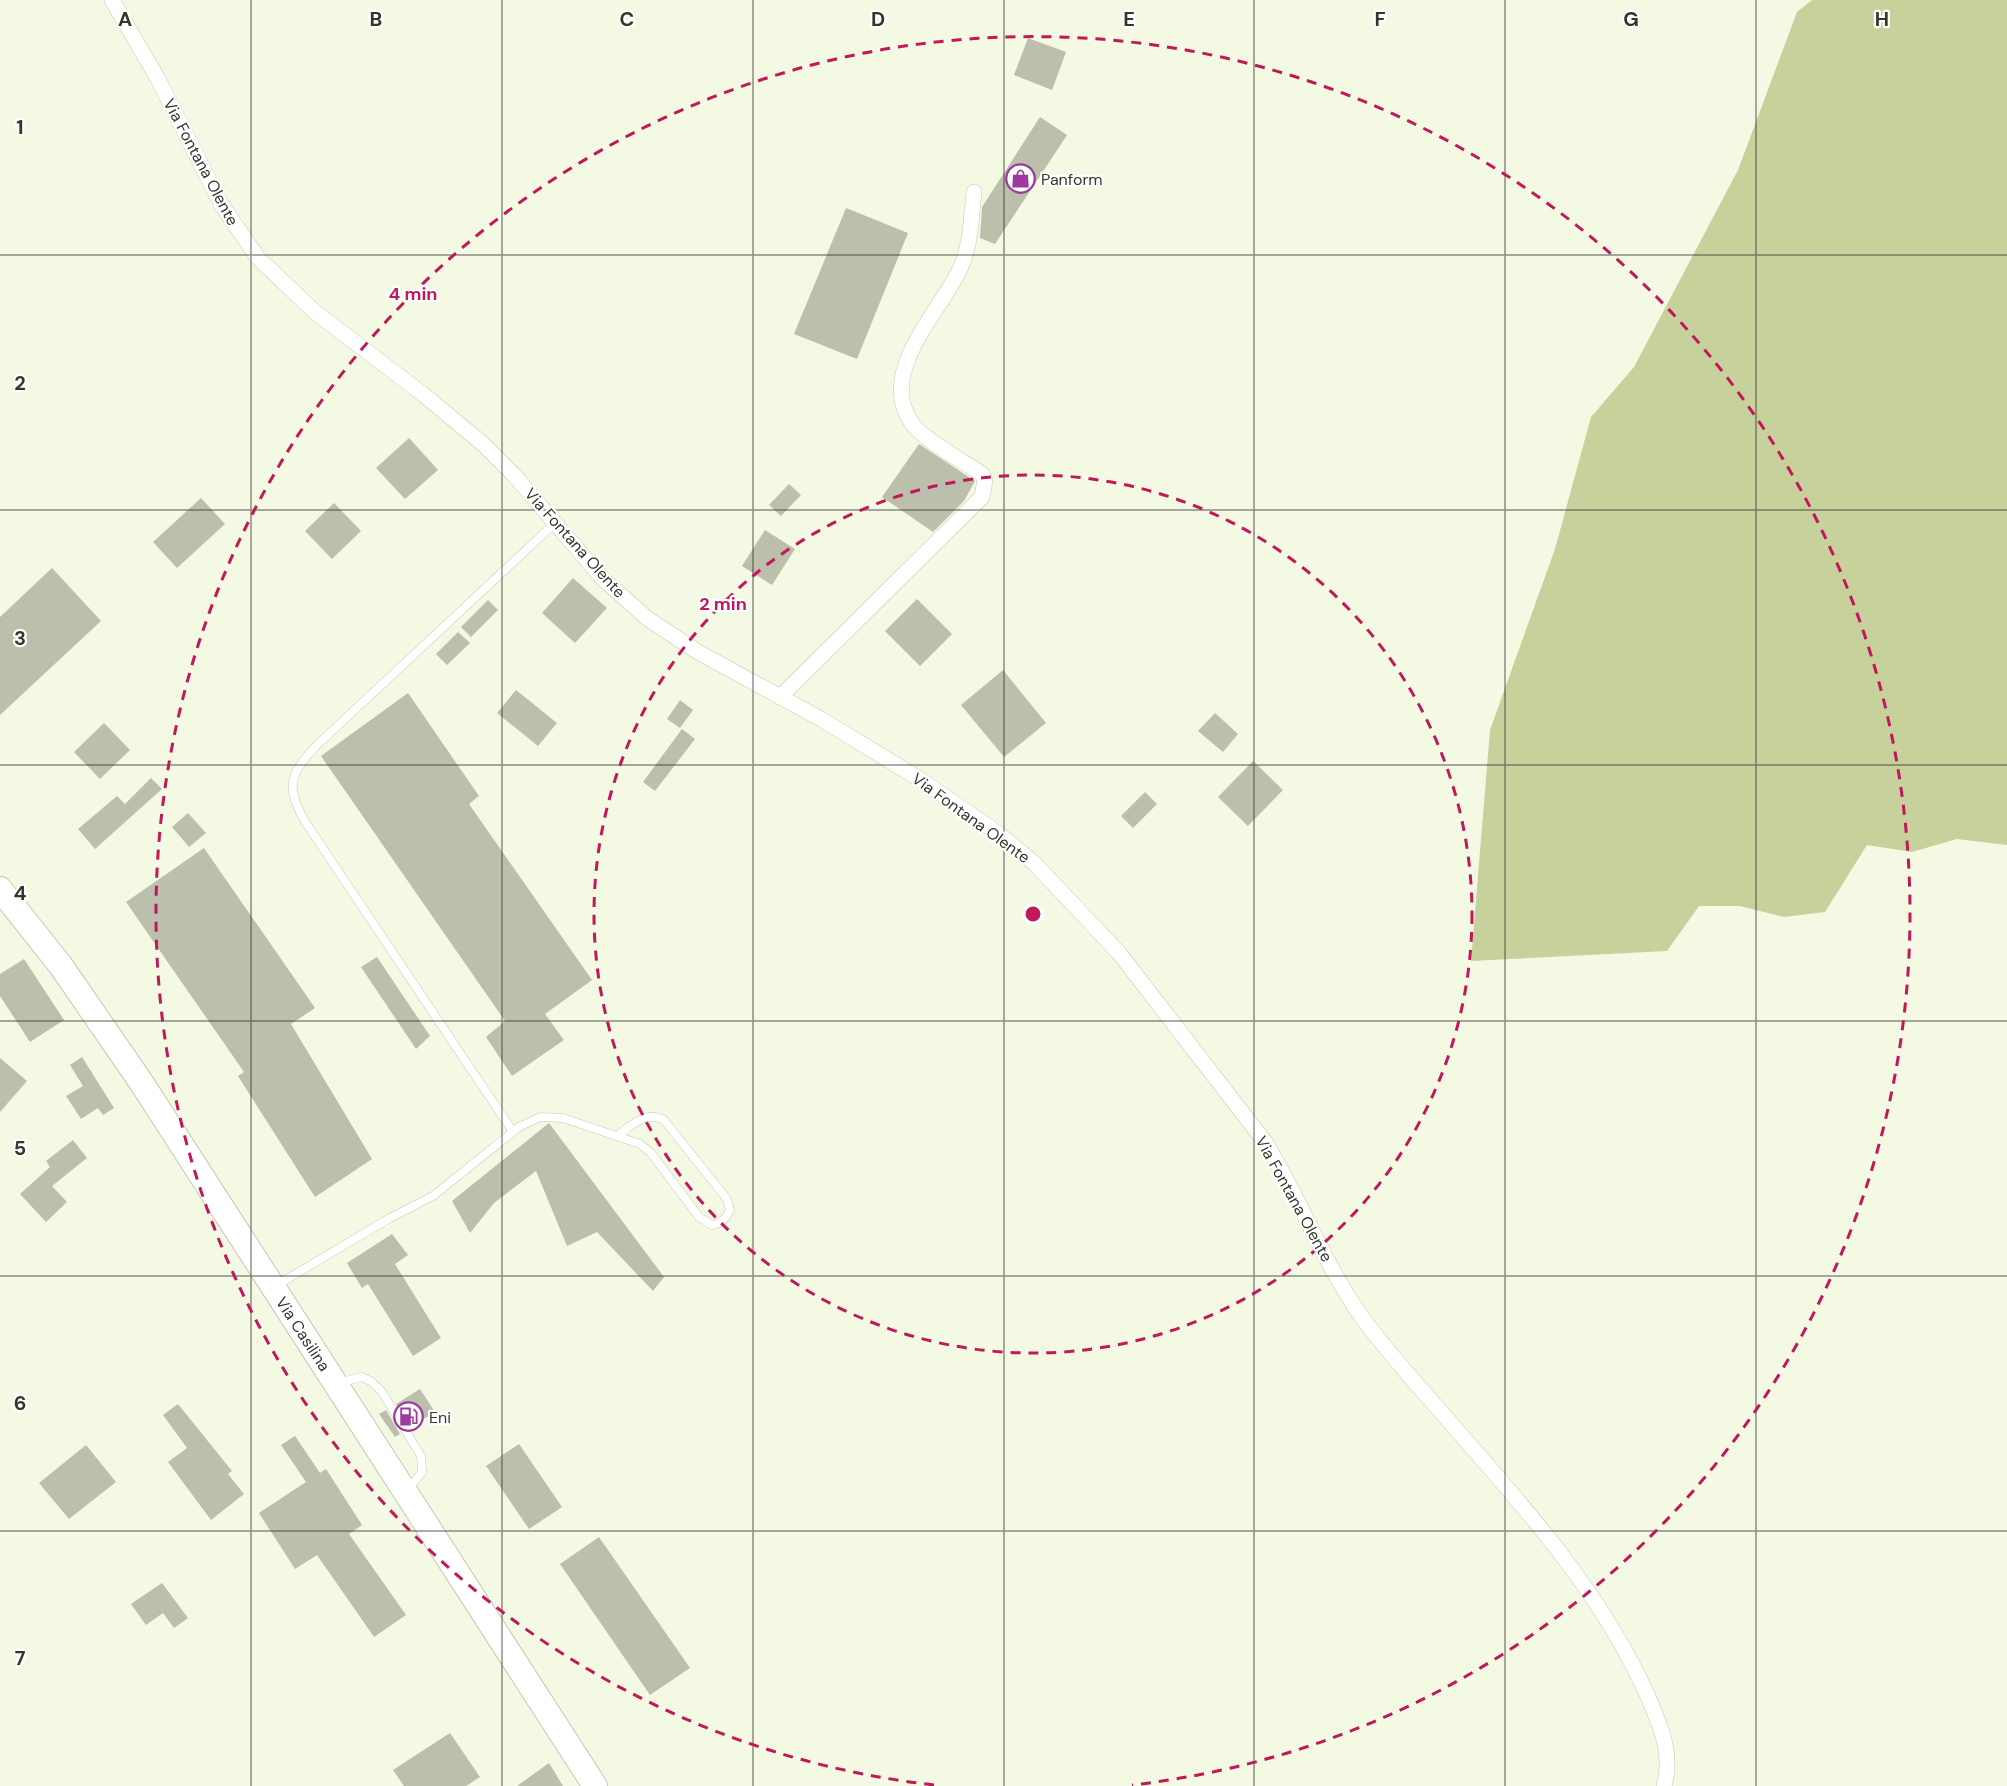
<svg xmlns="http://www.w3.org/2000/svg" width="2007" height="1786" viewBox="0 0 2007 1786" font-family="'DM Sans',sans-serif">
  <rect width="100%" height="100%" fill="#f4f9e3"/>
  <path fill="#c7d19c" d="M1812 0H2007V845L1957 839 1912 852 1867 845 1825 912 1784 917 1740 906H1699L1667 951 1471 961 1490 730 1555 549 1591 417 1634 367 1738 170 1797 12Z"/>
  <g fill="#bbbfab">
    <path d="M1028 38 1066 52 1052 90 1014 75Z"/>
    <path d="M1040 117 1067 135 995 244 980 238 982 207Z"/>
    <path d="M846 208 908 233 857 359 794 334Z"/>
    <path d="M409 438 438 470 405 499 376 468Z"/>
    <path d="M919 444 975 481 964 501 933 532 882 497Z"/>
    <path d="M789 484 801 495 781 516 769 505Z"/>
    <path d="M201 498 225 524 177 568 153 542Z"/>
    <path d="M334 503 361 531 332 559 305 531Z"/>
    <path d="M765 530 795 549 772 585 742 566Z"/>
    <path d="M52 568 101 621 0 715V617Z"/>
    <path d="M573 578 607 608 575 643 542 613Z"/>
    <path d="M917 599 952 634 920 666 885 631Z"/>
    <path d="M488 600 498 610 471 637 461 627Z"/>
    <path d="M458 632 470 643 447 665 436 654Z"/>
    <path d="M1003 670 1046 723 1004 757 961 705Z"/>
    <path d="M516 690 557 723 538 746 497 713Z"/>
    <path d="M408 693 479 796 469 804 592 980 545 1014 564 1040 512 1076 486 1037 505 1021 321 756Z"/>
    <path d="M680 700 693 710 680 728 667 719Z"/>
    <path d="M1215 713 1238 734 1223 752 1198 731Z"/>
    <path d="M104 723 130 750 100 779 74 752Z"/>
    <path d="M682 729 695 739 655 791 643 782Z"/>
    <path d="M1253 761 1283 790 1248 826 1218 797Z"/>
    <path d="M151 778 162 789 95 849 78 829 117 796 125 804Z"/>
    <path d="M1145 792 1157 804 1133 828 1121 816Z"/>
    <path d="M188 813 206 833 189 847 172 827Z"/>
    <path d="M204 848 315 1008 291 1024 372 1159 315 1197 238 1076 244 1072 126 902Z"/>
    <path d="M377 957 430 1036 416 1049 361 967Z"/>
    <path d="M24 959 64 1020 30 1042 0 996V974Z"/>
    <path d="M82 1057 114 1108 103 1115 98 1108 81 1119 66 1096 83 1086 70 1065Z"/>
    <path d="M0 1058 27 1081 0 1112Z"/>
    <path d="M549 1123 664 1277 653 1291 597 1232 567 1246 536 1171 494 1203 470 1233 452 1201Z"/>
    <path d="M73 1140 87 1158 52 1186 67 1202 46 1222 20 1194 50 1167 46 1161Z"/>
    <path d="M392 1234 408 1255 395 1264 441 1338 413 1356 368 1284 362 1288 347 1263Z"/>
    <path d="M420 1389 435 1412 410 1427 396 1404Z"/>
    <path d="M178 1404 232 1471 228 1474 244 1494 211 1520 168 1462 187 1448 163 1415Z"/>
    <path d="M386 1410 400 1434 395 1437 379 1414Z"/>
    <path d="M295 1436 320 1473 326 1469 362 1525 349 1534 406 1615 374 1637 317 1555 295 1569 259 1513 306 1482 281 1445Z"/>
    <path d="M519 1444 562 1507 529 1529 486 1466Z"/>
    <path d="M86 1445 116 1482 69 1519 39 1483Z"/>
    <path d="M599 1537 690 1668 650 1695 560 1564Z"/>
    <path d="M162 1583 188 1618 174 1628 163 1613 146 1625 131 1604Z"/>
    <path d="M450 1733 480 1777 466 1786H404L393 1770Z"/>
    <path d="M549 1763 563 1786H517Z"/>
  </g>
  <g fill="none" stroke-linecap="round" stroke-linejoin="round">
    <defs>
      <g id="service">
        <path d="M513 1132 306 823C285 787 289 775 316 746L555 523"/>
        <path d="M277 1285 390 1218 433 1196 519 1127 540 1117 563 1118 640 1144 651 1153 699 1217 712 1225C721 1224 726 1219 730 1210L727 1199 664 1120C646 1110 632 1125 618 1135"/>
        <path d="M338 1383 362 1377 372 1382 382 1392 421 1456 422 1472 408 1490"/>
      </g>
      <g id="minor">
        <path d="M112 0 158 79 221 204 258 258 315 312 424 395 483 444 514 475 603 579 648 619 698 652 821 719 921 780 999 834 1034 863 1119 953 1265 1142C1301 1200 1324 1265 1364 1320 1392 1358 1424 1392 1455 1428 1528 1511 1604 1596 1649 1699 1661 1728 1673 1754 1664 1786"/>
        <path d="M780 697 982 497 985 480 982 474C965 462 926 441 914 426 874 375 939 314 960 269 971 245 971 218 974 192"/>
      </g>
      <path id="primary" d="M0 889 61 966 141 1082 595 1786"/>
    </defs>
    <use href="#service" stroke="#c5c9b5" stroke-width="9"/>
    <use href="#minor" stroke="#c5c9b5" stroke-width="16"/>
    <use href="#primary" stroke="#c5c9b5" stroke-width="26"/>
    <use href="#service" stroke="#fff" stroke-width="8"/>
    <use href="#minor" stroke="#fff" stroke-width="15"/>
    <use href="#primary" stroke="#fff" stroke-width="24"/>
  </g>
  <path fill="none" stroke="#34352d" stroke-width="1.5" stroke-opacity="0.55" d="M251 0V1786M502 0V1786M753 0V1786M1004 0V1786M1254 0V1786M1505 0V1786M1756 0V1786M0 255H2007M0 510H2007M0 765H2007M0 1021H2007M0 1276H2007M0 1531H2007"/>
  <g fill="none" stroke="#c2185b" stroke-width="3" stroke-dasharray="10 8">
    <circle cx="1033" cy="914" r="439"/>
    <path d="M934 1785A877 877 0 1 1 1132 1785"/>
  </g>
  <defs>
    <symbol id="shop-ring" viewBox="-11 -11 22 22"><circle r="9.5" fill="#fff" stroke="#9d399f" stroke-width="1.5"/><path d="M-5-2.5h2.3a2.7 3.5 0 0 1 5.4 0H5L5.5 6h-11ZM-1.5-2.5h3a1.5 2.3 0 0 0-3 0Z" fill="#9d399f"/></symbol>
    <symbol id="fuel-ring" viewBox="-11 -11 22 22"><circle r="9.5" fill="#fff" stroke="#9d399f" stroke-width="1.5"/><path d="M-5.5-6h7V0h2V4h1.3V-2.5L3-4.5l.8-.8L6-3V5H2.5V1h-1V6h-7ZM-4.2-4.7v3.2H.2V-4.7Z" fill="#9d399f"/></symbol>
  </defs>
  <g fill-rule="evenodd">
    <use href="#shop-ring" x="1004" y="162" width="33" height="33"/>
    <use href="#fuel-ring" x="392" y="1400" width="33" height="33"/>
  </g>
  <g text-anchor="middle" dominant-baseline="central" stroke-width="4.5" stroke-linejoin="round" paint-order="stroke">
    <g font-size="16" fill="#34352d" stroke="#fff">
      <text transform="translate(201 162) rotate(62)">Via Fontana Olente</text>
      <text transform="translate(575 543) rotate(48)">Via Fontana Olente</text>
      <text transform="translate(971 818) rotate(36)">Via Fontana Olente</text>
      <text transform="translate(1294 1199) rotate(61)">Via Fontana Olente</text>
      <text transform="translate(303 1334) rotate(57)">Via Casilina</text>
    </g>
    <g font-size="16" fill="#34352d" stroke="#fff" text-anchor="start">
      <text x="1041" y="179">Panform</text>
      <text x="429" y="1417">Eni</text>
    </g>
  </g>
  <g font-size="20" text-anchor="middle" font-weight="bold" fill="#34352d" stroke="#fff" stroke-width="4.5" stroke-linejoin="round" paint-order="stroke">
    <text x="125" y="26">A</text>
    <text x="376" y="26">B</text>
    <text x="627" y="26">C</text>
    <text x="878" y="26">D</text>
    <text x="1129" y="26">E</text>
    <text x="1380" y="26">F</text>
    <text x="1631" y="26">G</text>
    <text x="1882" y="26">H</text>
    <text x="20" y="134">1</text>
    <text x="20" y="390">2</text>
    <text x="20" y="645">3</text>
    <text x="20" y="900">4</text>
    <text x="20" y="1155">5</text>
    <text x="20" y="1410">6</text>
    <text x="20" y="1665">7</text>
  </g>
  <circle cx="1033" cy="914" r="9" fill="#c2185b" stroke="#fff" stroke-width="3"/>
  <g font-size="18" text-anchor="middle" font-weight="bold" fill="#c2185b" stroke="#fff" stroke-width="4.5" stroke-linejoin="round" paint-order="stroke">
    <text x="413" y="300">4 min</text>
    <text x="723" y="610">2 min</text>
  </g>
</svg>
